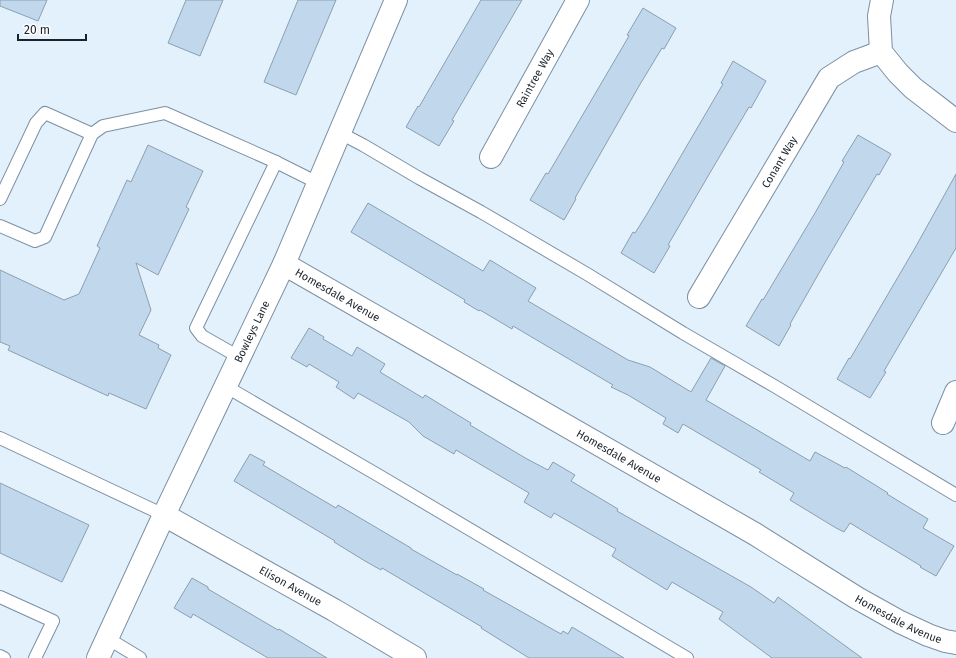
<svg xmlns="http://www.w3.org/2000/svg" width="956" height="658" viewBox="0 0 956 658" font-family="'Fira Sans',sans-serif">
  <rect width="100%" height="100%" fill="#e3f1fc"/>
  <g fill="#c1d7eb" stroke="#8a9fb1">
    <path d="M0 0H47L38 21 0 6Z"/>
    <path d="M186 0H223L200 56 168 43Z"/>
    <path d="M298 0H336L296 95 264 82Z"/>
    <path d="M481 0H522L452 120 454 121 439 146 406 127 418 106 419 107Z"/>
    <path d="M643 8 676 28 664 49 662 48 639 86 575 198 576 199 564 220 530 200 546 173 548 174 629 36 627 35Z"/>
    <path d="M733 61 766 81 751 108 749 107 711 171 668 245 670 246 654 273 621 253 633 232 635 233 647 214 723 84 721 83Z"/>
    <path d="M858 135 891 154 879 175 877 174 823 266 790 324 791 325 779 346 746 326 762 299 763 300 815 213 844 162 842 161Z"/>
    <path d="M148 145 203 171 186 207 189 209 158 275 136 263 151 310 139 335 159 345 158 348 171 355 146 409 109 393 108 396 8 350 10 346 0 342V270L64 300 79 294 100 248 97 246 127 180 131 182Z"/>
    <path d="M956 174V248L884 371 886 372 870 398 837 379 849 358 850 359 915 248Z"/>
    <path d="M368 203 483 271 490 260 536 288 528 301 628 360 650 367 691 392 711 358 725 366 706 400 810 461 815 452 832 461 845 468 846 467 888 493 887 494 928 519 923 528 954 546 936 576 920 567 921 566 850 523 844 532 836 528 790 500 794 493 759 472 761 470 683 424 678 433 663 424 666 418 628 395 611 387 613 385 513 326 512 329 480 310 479 311 464 302 465 300 351 232Z"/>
    <path d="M309 328 324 337 323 339 352 356 357 347 385 364 380 372 423 398 425 395 456 414 471 423 470 425 527 459 548 470 553 462 575 475 571 481 618 509 617 511 751 587 774 603 778 597 862 658H772L719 619 723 612 672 582 667 590 612 556 616 549 554 513 551 518 524 502 529 493 456 450 454 454 423 436 409 422 358 393 354 399 336 387 339 382 309 364 307 367 291 358Z"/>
    <path d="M250 454 265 462 263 465 307 491 336 508 338 505 411 548V549L457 575V574L484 589 483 590 561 634 563 631 568 634 572 627 624 658H529L481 628 482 627 382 568 381 570 365 561 334 542 335 541 234 481Z"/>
    <path d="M0 483 89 525 62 582 0 553Z"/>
    <path d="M192 578 208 587V589L278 630 279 629 327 658H268L193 614 191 618 174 608Z"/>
  </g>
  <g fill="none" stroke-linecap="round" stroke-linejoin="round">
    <defs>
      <g id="service">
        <path d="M340 133 363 145 419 178 481 212 587 274 683 333 776 387 956 495"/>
        <path d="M0 199 36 123 45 113 92 134"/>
        <path d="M0 226 35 241 45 237 92 134 103 126 165 113 276 162"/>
        <path d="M239 357 202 336 196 328 276 162 318 183"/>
        <path d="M225 386 383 478 687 658"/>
        <path d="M0 438 164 515"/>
        <path d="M0 597 53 621 35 658"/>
        <path d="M107 638 140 658"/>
        <path d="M0 656 4 658"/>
      </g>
      <g id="minor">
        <path d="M882 0 879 16 881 52 898 73 913 88 956 121"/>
        <path id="s1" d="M491 157 578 0"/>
        <path id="s2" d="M284 264 755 534 857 598 900 622 928 635 945 641 956 643"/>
        <path id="s3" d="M699 297 829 78 854 62 881 52"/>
        <path d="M943 423 956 392"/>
        <path id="s4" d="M164 515 334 610 415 658"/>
        <path id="s5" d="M98 658 164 515 284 264 396 0"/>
      </g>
    </defs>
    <use href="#service" stroke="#7c90a2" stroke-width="14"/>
    <use href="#minor" stroke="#7c90a2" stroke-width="24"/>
    <use href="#service" stroke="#fff" stroke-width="12"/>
    <use href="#minor" stroke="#fff" stroke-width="22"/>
  </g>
  <g text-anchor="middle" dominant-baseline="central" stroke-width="3" stroke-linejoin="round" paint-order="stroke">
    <g font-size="11" fill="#1b232a" stroke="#fcfcfc">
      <text stroke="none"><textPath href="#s1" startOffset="90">Raintree Way</textPath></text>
      <text stroke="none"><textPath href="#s3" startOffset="157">Conant Way</textPath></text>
      <text stroke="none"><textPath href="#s2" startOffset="62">Homesdale Avenue</textPath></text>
      <text stroke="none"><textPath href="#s5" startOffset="361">Bowleys Lane</textPath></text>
      <text stroke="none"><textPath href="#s2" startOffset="386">Homesdale Avenue</textPath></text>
      <text stroke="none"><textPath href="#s4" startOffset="145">Elison Avenue</textPath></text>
      <text stroke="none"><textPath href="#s2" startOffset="710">Homesdale Avenue</textPath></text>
    </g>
  </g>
  <path d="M18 34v6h68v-6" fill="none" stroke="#1b232a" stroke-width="2"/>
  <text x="24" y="34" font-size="12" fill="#1b232a" stroke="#fcfcfc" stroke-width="3" paint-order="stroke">20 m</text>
</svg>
